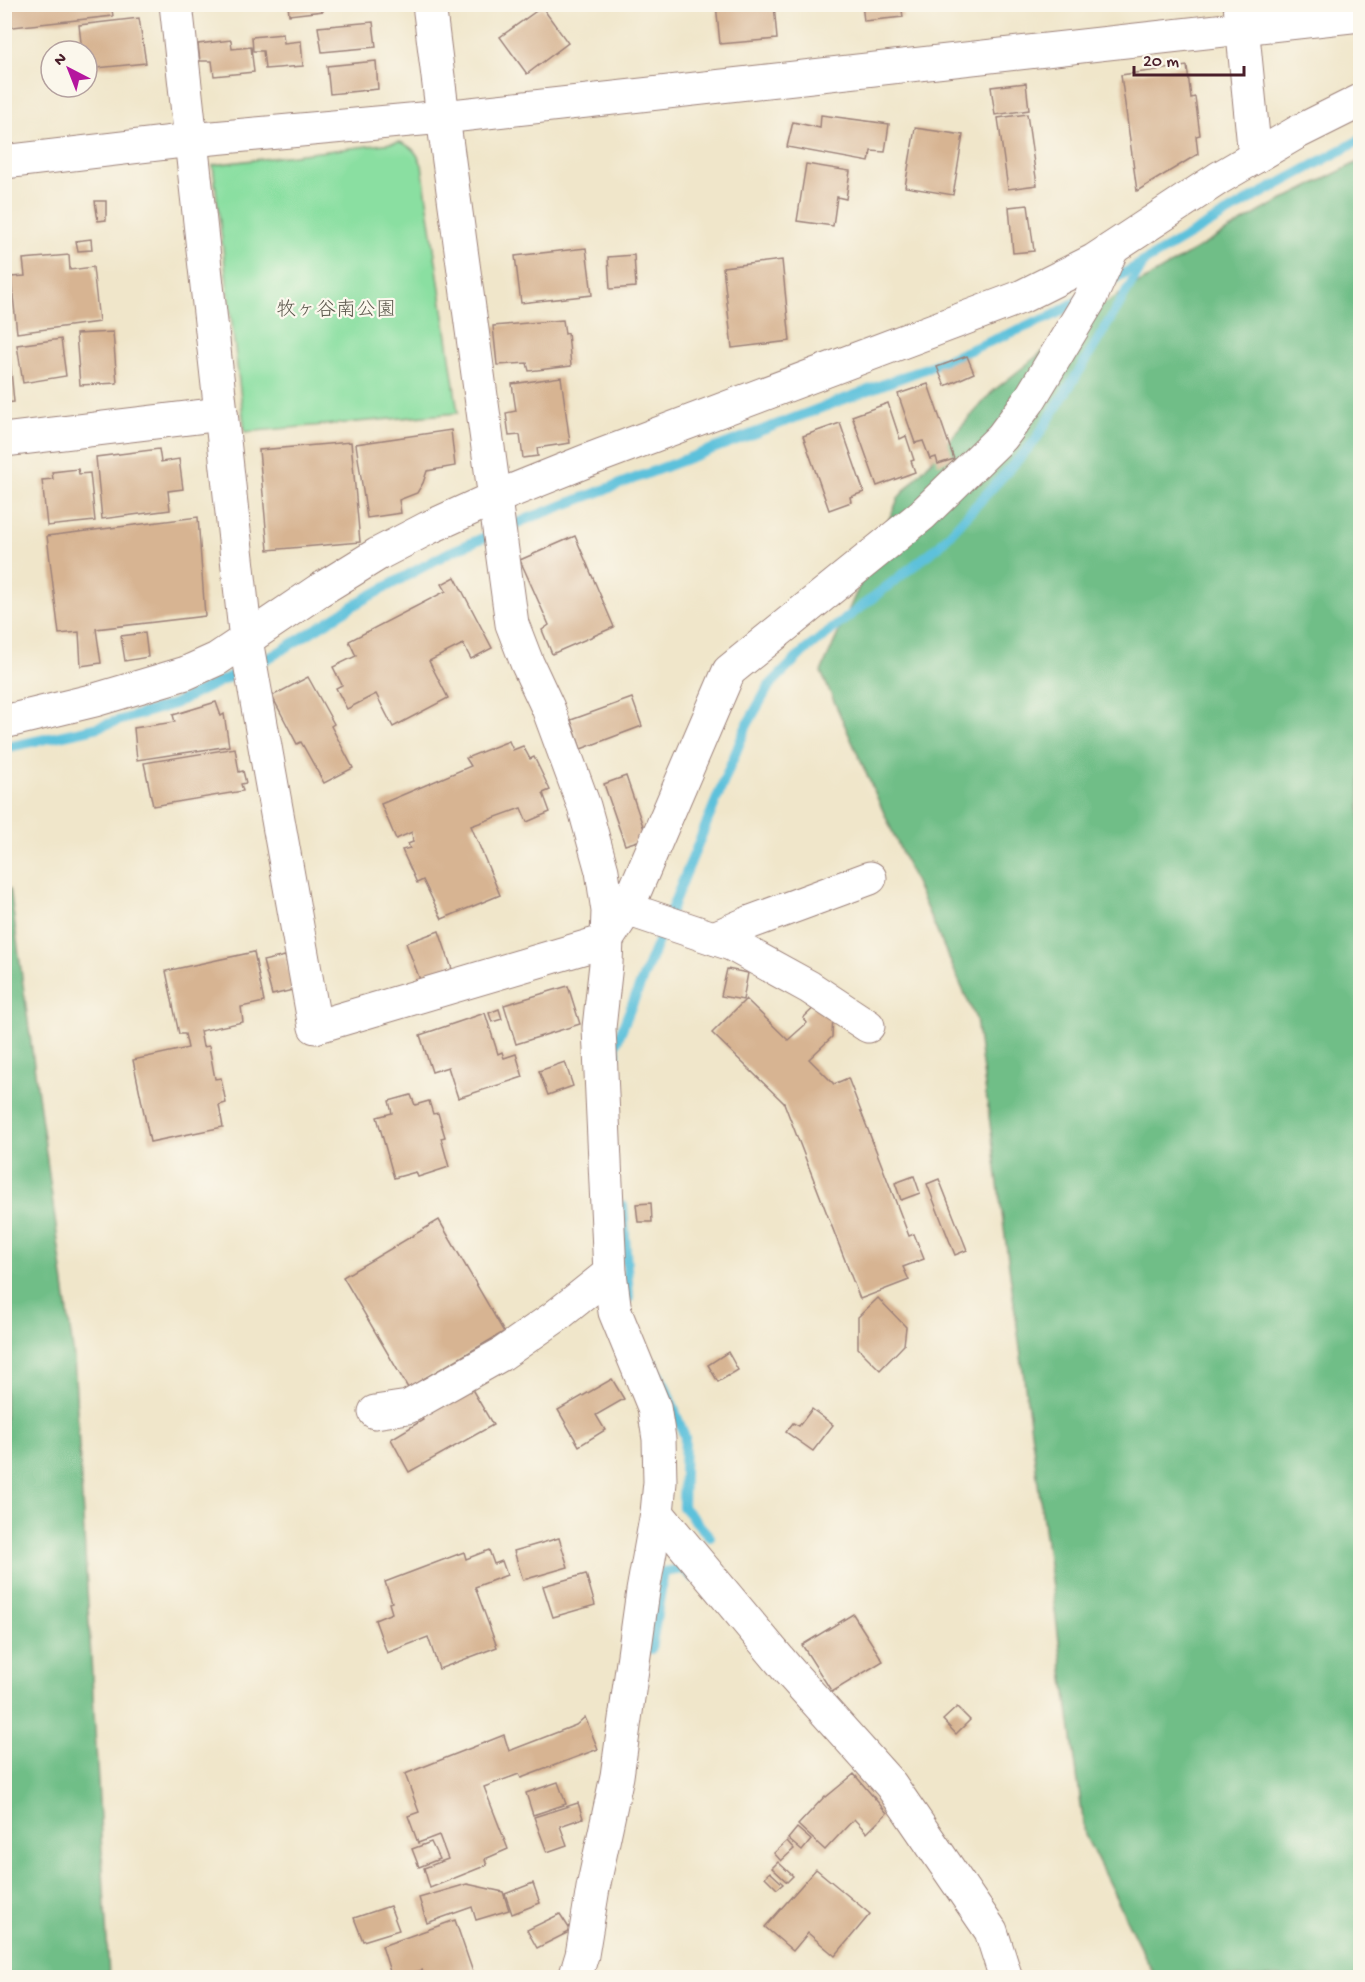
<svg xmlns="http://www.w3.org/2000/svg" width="1365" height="1982" viewBox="0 0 1365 1982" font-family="'Gochi Hand','Klee One',sans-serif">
  <rect width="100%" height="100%" fill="#fbf7ec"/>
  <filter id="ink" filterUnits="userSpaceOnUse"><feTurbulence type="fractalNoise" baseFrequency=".0167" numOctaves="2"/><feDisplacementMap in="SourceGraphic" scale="12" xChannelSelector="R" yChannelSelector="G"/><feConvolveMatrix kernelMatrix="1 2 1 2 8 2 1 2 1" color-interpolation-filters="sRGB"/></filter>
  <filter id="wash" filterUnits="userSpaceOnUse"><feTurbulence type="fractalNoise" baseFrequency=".008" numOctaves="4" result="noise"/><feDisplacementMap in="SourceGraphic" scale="24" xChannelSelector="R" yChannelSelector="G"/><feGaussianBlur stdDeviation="1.35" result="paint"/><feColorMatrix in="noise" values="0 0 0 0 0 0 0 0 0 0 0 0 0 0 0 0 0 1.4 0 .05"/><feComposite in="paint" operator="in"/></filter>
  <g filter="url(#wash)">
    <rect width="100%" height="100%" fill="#f0e6ca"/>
    <path fill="#8adfa1" stroke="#6a7f66" stroke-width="1.5" d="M400 142C413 147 417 153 422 165L458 413 245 432 213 165Z"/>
    <g fill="#6fbe87" stroke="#5c6e59" stroke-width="1.5">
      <path d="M1360 161V1977H1155L1085 1835 976 1019 821 672 899 497 992 392 1100 306 1263 210Z"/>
      <path d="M5 888 10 889 74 1358 109 1977H5Z"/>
    </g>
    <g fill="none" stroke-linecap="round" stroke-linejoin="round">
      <g stroke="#5dc1db" stroke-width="10">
        <path d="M1106 284 1251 199 1360 140"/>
        <path d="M4 748 91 729 174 704 274 655 366 598 450 552 527 519 924 369 1054 315 1077 301"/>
        <path d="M616 1055 615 1046 747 725 769 686 803 652 939 546 1034 442 1083 365 1143 264"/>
        <path d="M623 1206 629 1298"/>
        <path d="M652 1362 665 1386 685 1437 683 1507 710 1537"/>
        <path d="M651 1649 664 1572 684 1569 693 1578"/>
      </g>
    </g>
    <g id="blocks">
      <g fill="#d7b492">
        <path d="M4 4H111L113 16 4 28Z"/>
        <path d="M288 4H322L323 11 289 15Z"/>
        <path d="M716 4H774L777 39 720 44Z"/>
        <path d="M862 4H901L903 17 864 21Z"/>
        <path d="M542 7 568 43 527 74 500 37Z"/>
        <path d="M139 18 146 63 87 69V51H82L79 25Z"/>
        <path d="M373 22 376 47 322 52 318 27Z"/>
        <path d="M283 34 284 43 301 41 303 66 265 69 263 51H253L252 37Z"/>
        <path d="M231 40 232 49 251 47 254 72 214 76 212 61H200L198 44Z"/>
        <path d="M376 61 378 89 330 94 327 66Z"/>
        <path d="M1187 66 1191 98 1195 97 1200 135 1196 136 1198 154 1137 191 1121 75Z"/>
        <path d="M1026 83 1029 110 995 115 991 87Z"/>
        <path d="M1027 114 1037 185 1008 189 998 118Z"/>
        <path d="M821 115 889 124 885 152 871 151 869 162 787 147 793 122 820 128Z"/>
        <path d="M915 128 963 135 953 195 905 187Z"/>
        <path d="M806 164 850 171 846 199 837 197 833 226 797 221Z"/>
        <path d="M95 201H106V220L98 221Z"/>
        <path d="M1028 205 1034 251 1013 253 1009 207Z"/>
        <path d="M91 239 92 250 78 251 76 241Z"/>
        <path d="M586 248 592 295 521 303 515 256Z"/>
        <path d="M69 255 70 270 93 267 99 322 17 333 11 277 25 276 23 259Z"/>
        <path d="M634 255 636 287 610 289 608 257Z"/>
        <path d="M782 260 790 341 732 348 723 267Z"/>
        <path d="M563 320 565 334 568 333 571 366 529 371 527 363 497 365 493 326Z"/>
        <path d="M113 332 117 383 80 385 76 334Z"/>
        <path d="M4 339H8L14 402 4 403Z"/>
        <path d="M61 339 66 376 23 383 17 345Z"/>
        <path d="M967 356 974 373 945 386 937 367Z"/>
        <path d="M561 377 570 443 537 448 538 456 523 458 520 435 509 436 506 413 516 411 512 384Z"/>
        <path d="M928 384 954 459 938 464 936 457 930 459 923 441 915 443 898 394Z"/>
        <path d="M888 403 900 439 906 436 914 460 911 461 915 472 877 486 852 416Z"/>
        <path d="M840 423 864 492 850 497 851 502 829 510 803 436Z"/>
        <path d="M451 430 455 466 427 471 423 483 417 493 399 500 401 513 367 518 356 444Z"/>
        <path d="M351 442 360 542 268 550 259 450Z"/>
        <path d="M159 449 161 462 179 459 183 489 168 491 170 510 102 519 96 457Z"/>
        <path d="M78 469 79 474 90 473 95 521 47 526 42 480 53 479 52 472Z"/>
        <path d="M198 517 205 616 96 629 101 663 81 666 79 632 59 634 47 536Z"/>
        <path d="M575 536 614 627 552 654 542 630 549 625 520 560Z"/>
        <path d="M455 577 492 648 471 659 463 644 429 661 448 698 393 727 376 694 347 709 336 688 342 685 333 667 356 656 349 641 446 591 442 584Z"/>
        <path d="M145 633 148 657 125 661 121 636Z"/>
        <path d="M308 677 334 724 331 726 353 768 324 783 301 742 297 744 272 696Z"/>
        <path d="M632 698 642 726 581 749 571 720Z"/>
        <path d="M216 702 221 716 224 714 229 746 137 760 134 728 175 722 173 715Z"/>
        <path d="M509 741 513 750 523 746 530 759 534 757 550 790 543 793 550 812 527 822 521 808 471 826 500 895 442 919 423 880 417 883 402 850 410 848 408 844 413 842 412 832 396 839 381 804 471 766 466 758Z"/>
        <path d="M235 748 239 772 243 771 246 783 241 784 243 791 153 806 144 763Z"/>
        <path d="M626 776 647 838 625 845 604 784Z"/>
        <path d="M439 931 452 969 420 980 406 943Z"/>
        <path d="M254 952 264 1002 241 1007 243 1022 200 1031 203 1047 209 1046 215 1079 221 1078 226 1103 219 1105 223 1127 150 1142 133 1060 188 1048 185 1034H179L166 971Z"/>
        <path d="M285 956 293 990 272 995 263 961Z"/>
        <path d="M727 969 748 973 743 1000 721 996Z"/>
        <path d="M568 986 580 1024 516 1044 504 1005Z"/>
        <path d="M746 999 788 1040 807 1023 803 1018 818 1004 833 1013 832 1037 809 1059 834 1084 848 1078 909 1236 914 1234 924 1259 903 1267 909 1280 860 1299 784 1103 712 1033Z"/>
        <path d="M499 1009 502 1019 492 1022 489 1013Z"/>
        <path d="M485 1013 498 1054 502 1052 504 1058 516 1054 523 1077 458 1098 448 1067 432 1072 420 1035Z"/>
        <path d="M565 1062 573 1086 548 1095 539 1071Z"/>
        <path d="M411 1095 415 1105 429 1101 433 1114 438 1113 445 1137 441 1138 449 1167 418 1177 416 1172 394 1178 377 1117 392 1113 389 1101Z"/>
        <path d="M914 1176 920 1193 901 1200 895 1183Z"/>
        <path d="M939 1179 967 1250 955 1255 927 1184Z"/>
        <path d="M651 1203 652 1222H638L636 1204Z"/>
        <path d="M439 1220 504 1332 408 1388 343 1277Z"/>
        <path d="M878 1298 906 1327 904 1345 880 1370 858 1348V1317Z"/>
        <path d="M728 1352 738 1370 718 1382 708 1365Z"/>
        <path d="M612 1379 624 1399 596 1415 605 1430 579 1446 558 1410Z"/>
        <path d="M470 1386 493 1425 409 1472 391 1439 423 1420 420 1414Z"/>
        <path d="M812 1409 833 1425 813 1451 786 1432 793 1423 799 1426Z"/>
        <path d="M559 1538 568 1567 523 1580 514 1551Z"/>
        <path d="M489 1550 494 1564 502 1561 507 1575 475 1587 497 1647 439 1669 428 1637 387 1653 375 1620 392 1613 389 1603 392 1602 385 1582 464 1552 466 1559Z"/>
        <path d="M586 1574 595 1605 553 1617 543 1586Z"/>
        <path d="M853 1614 883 1661 832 1692 802 1645Z"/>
        <path d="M957 1707 970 1720 956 1734 943 1720Z"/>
        <path d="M585 1717 598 1749 521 1778 519 1774 484 1787 508 1849 485 1859 487 1865 430 1888 424 1868 448 1859 439 1835 418 1843 408 1816 419 1812 405 1774 504 1735 509 1751 576 1725Z"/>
        <path d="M854 1774 887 1813 867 1833 854 1819 825 1850 798 1825 825 1796 826 1797Z"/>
        <path d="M558 1782 566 1804 533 1815 526 1793Z"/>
        <path d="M578 1803 583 1818 560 1826 567 1845 547 1852 534 1817Z"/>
        <path d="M797 1828 811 1840 802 1851 788 1839Z"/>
        <path d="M787 1841 794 1849 781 1861 774 1853Z"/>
        <path d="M431 1842 439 1859 419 1867 412 1849Z"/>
        <path d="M778 1862 793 1876 787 1882 772 1868Z"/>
        <path d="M816 1869 870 1914 835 1956 808 1933 793 1951 765 1927Z"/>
        <path d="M770 1872 783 1884 777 1889 765 1877Z"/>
        <path d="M533 1883 540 1903 512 1914 505 1894Z"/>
        <path d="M467 1884 503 1892 509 1910 476 1920 472 1907 427 1923 419 1898Z"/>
        <path d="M390 1906 399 1930 363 1941 354 1918Z"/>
        <path d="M560 1914 571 1931 537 1948 527 1930Z"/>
        <path d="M455 1920 475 1978H425L422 1970 392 1978 382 1946Z"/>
      </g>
    </g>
  </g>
  <g filter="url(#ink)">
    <use href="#blocks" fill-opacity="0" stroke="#9d827a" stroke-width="1.5"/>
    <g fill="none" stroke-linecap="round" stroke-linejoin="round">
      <defs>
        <g id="minor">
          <path d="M176 4 246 640 315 1027 606 941 627 909 729 671 922 515 1002 437 1028 402 1089 301 1112 249"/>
          <path d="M429 4 443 117 512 624 527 663 548 708 584 806 602 871 608 911 606 964 599 1028 610 1273 615 1312 654 1407 659 1439 660 1482 657 1513 643 1591 617 1776 593 1888 582 1955 575 1978"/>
          <path d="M1240 4 1255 157"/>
          <path d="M4 162 191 140 443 117 1360 15"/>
          <path d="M4 440 221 414"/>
          <path d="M4 722 95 700 186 673 217 659 318 591 378 554 428 528 494 498 586 461 1021 297 1093 261 1219 178 1298 132 1360 101"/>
          <path d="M627 909 731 944 809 987 868 1026"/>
          <path d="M714 938 751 922 870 878"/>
          <path d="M375 1412 408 1407 502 1354 555 1317 610 1273"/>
          <path d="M657 1513 788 1670 891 1785 991 1931 1006 1978"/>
        </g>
      </defs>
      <use href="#minor" stroke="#9d827a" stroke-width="35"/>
      <use href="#minor" stroke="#fff" stroke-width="33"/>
    </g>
  </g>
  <g text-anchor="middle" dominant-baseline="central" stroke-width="4.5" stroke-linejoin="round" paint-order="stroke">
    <g font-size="20" fill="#5d594e" stroke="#fbf7ec">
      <text x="336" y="311">牧ヶ谷南公園</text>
    </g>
  </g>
  <rect width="1365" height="1982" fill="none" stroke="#fbf7ec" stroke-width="24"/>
  <g transform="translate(69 69) rotate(318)"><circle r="28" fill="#fbf7ec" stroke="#b4a19f" stroke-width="1.5"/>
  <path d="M0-4.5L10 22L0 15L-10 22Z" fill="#b5179e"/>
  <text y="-9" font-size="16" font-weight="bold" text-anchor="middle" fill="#4a1f2b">N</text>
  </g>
  <path d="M1134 66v9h110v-9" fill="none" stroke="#4a1f2b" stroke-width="3"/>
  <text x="1143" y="66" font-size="18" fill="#4a1f2b" stroke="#fbf7ec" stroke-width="4.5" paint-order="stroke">20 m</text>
</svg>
